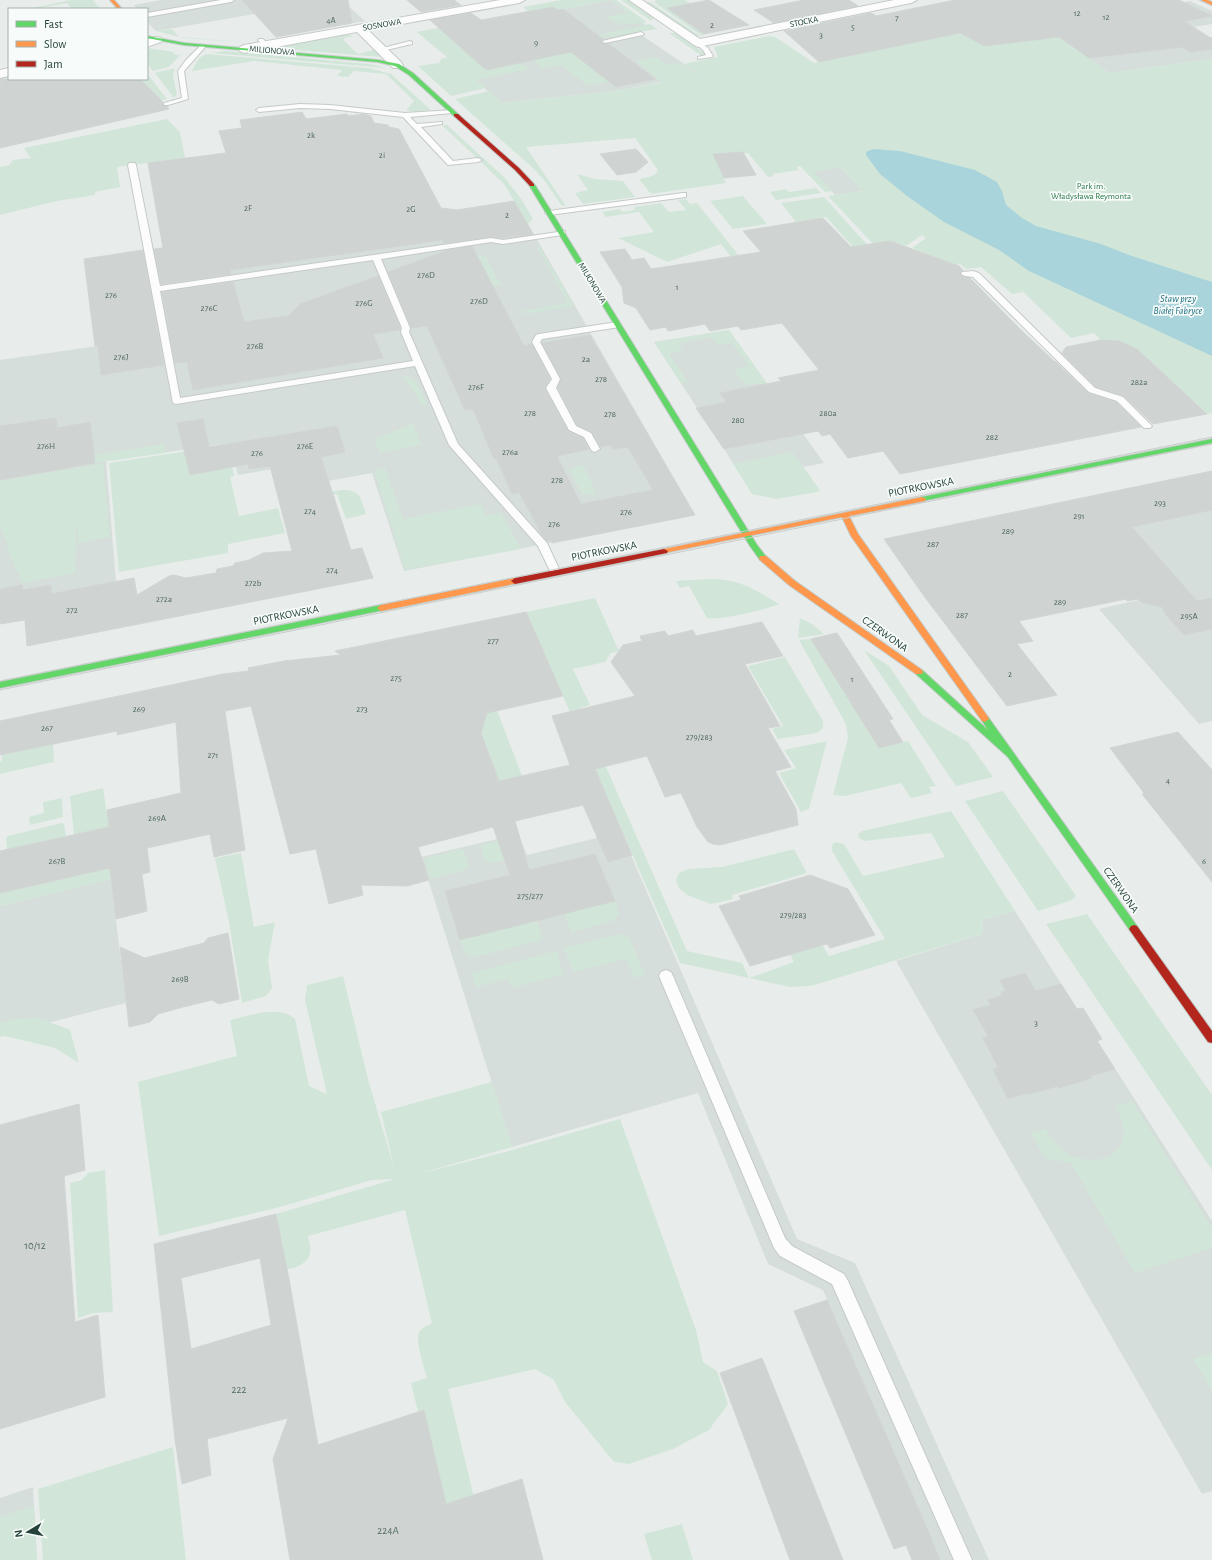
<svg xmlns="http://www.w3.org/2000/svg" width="1212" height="1560" viewBox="0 0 1212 1560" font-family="'Alegreya Sans',sans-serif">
  <rect width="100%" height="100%" fill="#e8edeb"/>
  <g fill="#d6dedb">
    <path d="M161 0H304L346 4 365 21 276 37 255 14 156 31 147 22V9H137L134 5Z"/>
    <path d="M611 0 650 28 637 32 699 74 616 91 502 103 417 32 553 7 558 10Z"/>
    <path d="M1116 0H1179L1184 2 1190 1 1212 11V24L1193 27 1208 37H1212V59L1109 73 1060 37 985 46 1083 8Z"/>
    <path d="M840 167 863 191 835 195 813 172Z"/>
    <path d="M515 201 695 515 404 571 372 473 279 490 273 469 238 475 230 443 106 461 116 582 25 620 0 624V360L98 346 141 251 163 248 168 270 443 212Z"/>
    <path d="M729 330 824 463 803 467 812 479 752 492 654 342Z"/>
    <path d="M1212 471V721L1199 724 1099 609 1166 594 1184 586 1100 494Z"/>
    <path d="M621 832 797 1239 855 1263 989 1560H940L823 1290 768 1264 698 1093 512 1147 421 857 518 834 527 855Z"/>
    <path d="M111 879 126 1003 0 1035V906Z"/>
    <path d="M1015 911 1212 1221V1491L1202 1494 896 961 982 934 983 919Z"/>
    <path d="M33 1487 37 1560H0V1498Z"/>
  </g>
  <g fill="#d1e6d8">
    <path d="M71 0H93L100 9H72L67 3 34 9 33 8Z"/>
    <path d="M562 0H616L647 22C631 25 619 26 605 17L628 12 611 0 558 10 553 7 529 12 523 7Z"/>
    <path d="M621 0H629L654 18 651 21Z"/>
    <path d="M657 0H685L690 3 668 8 704 34 702 36 654 2Z"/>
    <path d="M650 2 700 36 695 37 645 3Z"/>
    <path d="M650 24 657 29 597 39 592 36Z"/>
    <path d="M446 27 486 70 521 63 529 69 476 80 486 88 451 96 418 66 439 63 441 59 448 57 417 32Z"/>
    <path d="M172 29 179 37 253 43 183 38 156 31Z"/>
    <path d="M669 33H675L706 54 702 56Z"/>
    <path d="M960 33 985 46 1060 37 1109 73 1212 59V413L1208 414 1137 349 1119 341 1101 340 1094 333 1071 338 1023 292 1012 294 981 267 966 269 960 264 955 265 912 248 926 238 922 235 906 246 890 241 878 243 892 264 828 196 863 191 840 167 814 172 832 191 825 192 800 166 797 167 799 170 772 174 774 176 768 177 748 153 713 154 726 183 651 194 639 179 649 177 656 174 658 170 635 138 526 147 566 206 561 205 545 181 534 169 455 99 489 91 502 103 616 91 662 82 636 61 656 57 667 65 680 63 697 75 699 74 684 64 718 57 714 47 769 36 775 37 814 63Z"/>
    <path d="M348 35 353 36 345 38 343 40 358 54 374 50 382 57 270 48 335 36Z"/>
    <path d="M147 48 175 52 173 54 179 55 183 52 169 67 153 71 147 63Z"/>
    <path d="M226 51 369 64 387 68 211 53Z"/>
    <path d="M573 51 611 81 588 86 561 65 543 68 531 59Z"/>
    <path d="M206 54 368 68 391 74 431 110 415 112 406 110 414 101 386 74 354 71 348 77 337 76 342 70 254 61 192 71 199 58Z"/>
    <path d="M175 68 173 76 177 94 174 98 155 73Z"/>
    <path d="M149 76 167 99 161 100 140 79H147V77Z"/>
    <path d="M167 119 180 132 185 158 117 167 120 187 95 192V195L57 201 0 215V167L10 165V163L13 162 12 160 31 158 24 148Z"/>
    <path d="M442 125H447L505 178 522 200 533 219 528 224 504 184Z"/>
    <path d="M577 174 595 179 623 181 635 197 583 204 575 193 588 190Z"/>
    <path d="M816 188 821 193 776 200 770 192 786 189 789 192Z"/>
    <path d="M743 196 767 224 733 229 710 201Z"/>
    <path d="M824 197 870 248 855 249 826 217 796 222 781 203Z"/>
    <path d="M686 199 690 204 697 203 762 285 754 286 721 244 667 262 618 238 654 232 639 212 606 217 602 212 620 209 622 212 635 210 634 207 661 203 669 212 686 210 678 200Z"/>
    <path d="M537 247H540L574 306 524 314 522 311 568 303Z"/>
    <path d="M485 255 501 285 493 286 477 256Z"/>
    <path d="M729 330 732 335 784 407 777 408 759 383 745 385 734 369 749 366 732 343 717 345 711 337 678 343 683 351 669 354 688 382 681 383 654 342Z"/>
    <path d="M403 375 415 380 427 405 423 406Z"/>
    <path d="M413 423 421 445 380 453 374 440Z"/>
    <path d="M164 444 165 453 94 463V455Z"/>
    <path d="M228 445 234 476 230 477 239 516 278 508 285 533 228 544V553L119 572 109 463Z"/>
    <path d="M792 452 820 490 817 492 776 499 752 494 733 464Z"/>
    <path d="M103 463 110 537 78 543V530L16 542 76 531 75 573 22 583 6 545 8 544 0 526V481Z"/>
    <path d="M583 465 596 492 592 495 582 494 569 469Z"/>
    <path d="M385 468 403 519 481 504 486 515 501 513 521 549 405 570 374 470Z"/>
    <path d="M341 490C361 489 361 499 366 514L346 519 337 494 280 505V503Z"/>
    <path d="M708 579C740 579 752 588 779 604 769 609 717 621 707 618L689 586 680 588 676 581Z"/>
    <path d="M595 598 619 651 611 653 605 662 573 669 590 705 580 708 687 951 742 963 749 978 794 962 781 938 813 929 829 956 885 939 832 851V846L835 842 844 844 863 876 945 857 931 833 865 841 859 838 858 834 862 831 951 811 1015 911 983 919 982 934 811 986 790 987 680 963 526 612Z"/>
    <path d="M800 618 812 624 824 634 798 638Z"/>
    <path d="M811 639 879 748 908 741 936 786 929 787 932 793 911 798 901 783 845 796 833 795 848 738 846 724 799 640Z"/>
    <path d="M864 650 889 666 922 715 968 742 993 777 956 786Z"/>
    <path d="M785 657 823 721V728L817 733 778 739 772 729 783 726 748 666Z"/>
    <path d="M497 710 522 776 499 781 475 715Z"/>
    <path d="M827 741 809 809 801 812 779 773 796 768 784 750Z"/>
    <path d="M53 744 54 762 0 774V762L2 761V755Z"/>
    <path d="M103 788 109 827 74 835 70 796Z"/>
    <path d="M1003 791 1076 896 1072 900 1038 911 965 801Z"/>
    <path d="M62 798 63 817 30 825 29 817 44 813 43 802Z"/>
    <path d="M62 823 64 824 66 836 7 850 6 838 8 836Z"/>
    <path d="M517 836 524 856 491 863 486 862 480 845Z"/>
    <path d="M463 849 469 865 465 870 430 879 424 858Z"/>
    <path d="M794 849 807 873 732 895 733 899 711 904 687 895 679 888 676 880 679 873 689 869 722 867Z"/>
    <path d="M241 853 254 927 275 922 268 960 272 988 266 996 242 1003 229 922 215 858Z"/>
    <path d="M114 867 116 878 0 906V893Z"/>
    <path d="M615 901 619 914 612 921 571 932 564 914Z"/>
    <path d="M1087 914 1212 1095V1170L1046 924Z"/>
    <path d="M537 921 543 940 474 957 465 953 460 940Z"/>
    <path d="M620 934 629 937 645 975 634 978 626 959 574 972 564 948Z"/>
    <path d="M556 951 564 974 512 988 508 979 476 987 472 973Z"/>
    <path d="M343 976 369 1083 394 1167 381 1112 492 1082 512 1147 418 1174 509 1151 620 1119 696 1330 703 1362 717 1371 728 1404 709 1430 673 1449 629 1464 614 1462 565 1402 554 1380 535 1369 448 1389 489 1560H459L424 1410 418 1412 411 1383 427 1378C424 1367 415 1342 419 1332 422 1327 428 1326 432 1323L405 1210 308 1236C309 1241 311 1248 310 1253 309 1262 296 1269 287 1269L276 1214 395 1179 372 1180 280 1207 159 1236 138 1082 237 1056 230 1020C249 1016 279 1004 295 1019L309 1086 327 1094 305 1000 307 985Z"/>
    <path d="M39 1018 70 1030 79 1063 55 1048 5 1036 0 1037V1023L13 1019Z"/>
    <path d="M1132 1101 1212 1228V1248L1135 1273 1071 1163 1045 1158 1031 1133 1045 1129C1052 1139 1059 1149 1070 1155 1089 1164 1118 1162 1123 1138 1126 1127 1120 1116 1115 1106Z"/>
    <path d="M105 1170 113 1312 93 1313 78 1318 70 1183 82 1180 88 1173Z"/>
    <path d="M1212 1353V1391L1193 1359Z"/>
    <path d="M173 1447 186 1560H43L38 1489Z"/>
    <path d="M34 1506 37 1560H0V1517Z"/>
    <path d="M682 1524 693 1560H652L644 1534Z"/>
  </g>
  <path fill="#a9d4db" d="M873 149 900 151 975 170 997 182 1002 191 1006 205 1022 218 1036 226 1101 244 1129 255 1212 282V356L1029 271 999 250 944 222 907 196 880 174 866 155V152Z"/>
  <g fill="#cfd4d2" stroke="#d1d6d4" fill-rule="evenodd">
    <path d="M242 0H348L352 23 276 37Z"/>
    <path d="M407 0H454L461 5 421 12Z"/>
    <path d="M709 0 749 25 704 34 667 8Z"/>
    <path d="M804 0H849L858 6 774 23 754 10Z"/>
    <path d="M955 0H1179L1212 16 1184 21 1212 39V49L1190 52 1183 47 1089 58 1059 37 985 46 960 33 819 62 784 31 871 13 876 16Z"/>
    <path d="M553 7 558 10 563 9 603 39 601 40V42L605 44H609L655 79 616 87 571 52 486 70 430 20 471 13 481 20Z"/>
    <path d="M0 79H140L163 102V106H167L169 109 0 148Z"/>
    <path d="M302 112 306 119 347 114 349 116 363 114 371 116 374 123 388 125 389 127 399 129 441 208 457 210 514 201 533 234 502 238 491 237 444 243 443 240 230 270 231 274 161 284 154 249 163 248 148 163 226 153 219 131 242 128 240 120Z"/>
    <path d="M636 149 648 162 636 172 617 175 600 154Z"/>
    <path d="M743 152 756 175 724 178 713 154Z"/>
    <path d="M823 218 851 247 890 241 959 266 963 270 961 271 960 275 970 278 1022 331 1055 362V361L1088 393 1116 402 1141 427 900 474 883 451 848 458 830 434 822 436 818 431 724 449 696 408 727 402 720 393 781 381 778 378 819 370 782 323 741 330 738 326 710 331 705 324 668 331 666 327 650 330 636 308 624 303 622 287 600 252 625 249 632 260 644 258 651 269 761 252 743 231Z"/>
    <path d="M472 246 524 346 532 344 550 379 545 389 568 431 583 438 589 449 557 456 581 504 653 490 628 447 613 449 611 445 601 447 592 432 577 425 558 388 561 378 542 343 590 335 695 515 552 543 551 540 547 541 543 537 519 492 512 494 496 458 494 459 473 409 465 410 427 326 411 328 388 272 445 251Z"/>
    <path d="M143 250 164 365 101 375 98 346H95L84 259Z"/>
    <path d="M378 276 400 328V330L373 334 383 358 193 390 187 362 175 363 162 292 233 282 244 322 288 316 300 304Z"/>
    <path d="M1101 340 1119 341 1137 349 1207 414 1153 424 1124 396 1096 387 1062 353 1066 347Z"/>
    <path d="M56 418 57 428 90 422 95 463 0 480V426Z"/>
    <path d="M203 419 209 447 337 426 345 452 321 457 351 550 362 548 373 578 27 646 25 620 0 624V589L22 585 23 590 51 585V594L134 578 137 595 169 576 174 575 186 578 216 573 217 569 233 566 235 563 249 560 263 553 292 551 270 466 249 469 248 464 190 475 177 423Z"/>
    <path d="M1212 471V510L1132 527 1197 601 1212 598V629L1184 635 1166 615 1162 607 1141 602 1138 599 1127 601 1126 599 1019 621 1033 641 1017 644 1057 695 1007 706 924 596 884 539Z"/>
    <path d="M526 612 563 696 487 713 481 733 499 781 570 765 552 716 635 696 611 662 623 645 642 641 640 636 665 631 668 636 693 630 696 636 762 622 783 656 745 664 780 726 768 728 791 767 775 771 796 809 798 825 720 845 713 844 708 842 697 827 681 793 665 797 647 756 595 769 632 855 608 862 583 805 515 821 529 870 595 854 615 901 460 940 445 891 510 875 493 827 418 847 429 880 407 886 361 885 363 895 329 904 316 849 290 854 251 706 225 711 245 850 214 857 210 834 147 848 150 872 142 874 147 911 116 919 110 868 0 893V851L109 827 107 810 181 793 176 722 117 735V731L0 755V721L223 674 249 671 248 668 284 661 341 655 335 651Z"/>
    <path d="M837 633 893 719 889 720 903 742 879 748 811 639Z"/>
    <path d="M1178 732 1212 770V882L1142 794 1144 793 1110 748Z"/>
    <path d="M810 875 848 889 875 935 830 948 827 944 750 966 719 906 741 900 739 896Z"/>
    <path d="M228 933 239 999 219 1004 212 1000 183 1007 158 1014 150 1022 129 1027 120 947 145 958 204 943 208 938Z"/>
    <path d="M1025 973 1036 991 1061 984 1077 1009 1083 1008 1102 1039 1097 1041 1115 1069 1090 1076 1092 1078 1059 1088 1058 1086 1030 1094 1027 1093 1008 1099 993 1070 998 1067 983 1038 988 1036 973 1010 991 1005 988 1000 1003 995 1001 992 1006 991 1000 980Z"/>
    <path d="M79 1104 85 1170 64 1176 75 1322 98 1315 105 1397 0 1429V1125Z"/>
    <path d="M276 1214 289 1279 318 1445 424 1410 446 1504 522 1479 543 1560H290L273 1459 288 1418 207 1439 211 1475 182 1484 175 1440 154 1244ZM260 1258 271 1325 191 1349 181 1278Z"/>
    <path d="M827 1300 930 1535 940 1560H912L906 1545 894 1549 794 1311Z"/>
    <path d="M762 1358 804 1462 843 1560H790L720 1373Z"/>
  </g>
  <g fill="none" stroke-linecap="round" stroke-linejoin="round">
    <defs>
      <g id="lane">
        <path d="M221 0H234L231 2 147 17V13Z"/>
        <path d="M641 32 644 34 643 35 605 43 602 41Z"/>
        <path d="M259 39H263L269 45V47H265L258 40Z"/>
        <path d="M410 41 412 42V44L382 51 379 49Z"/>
        <path d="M698 41 708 48 713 56 712 57 698 59V57L706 55 703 50 695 43Z"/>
        <path d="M201 45 206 46 184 71 188 99 168 105H164V103L182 98 178 71 186 60Z"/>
        <path d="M300 104 330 105 405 113 454 110V112L452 113 410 117 417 124 442 122V124L421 127 453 161 478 158 482 160 478 162 448 165 403 117 330 109 300 108 259 112 256 110 259 108Z"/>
        <path d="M129 163H135L136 165 160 286 491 238 503 240 565 231V235H562L503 244 491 242 381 259 410 328 409 332 458 444 547 543 561 573 560 575H552L538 546 449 445 415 366 176 404 173 403 128 165ZM373 260 402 328 401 332 413 361 180 398 160 291Z"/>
        <path d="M683 193H686V197L549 215 545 213 549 211Z"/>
        <path d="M973 271 979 273 1095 388 1123 397 1152 426 1150 428H1144L1117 401 1089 392 973 277 965 276 961 274 962 272Z"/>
        <path d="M617 322 621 325 620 327 542 339 540 342 560 379 556 388 576 426 591 433 600 449 595 452 592 451 584 437 569 430 546 388 552 379 532 342 536 335 539 334Z"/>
        <path d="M666 970 671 972 673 976 785 1238 792 1246 844 1274 848 1281 972 1560H954L832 1284 780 1256 774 1248 659 976 661 972Z"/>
      </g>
      <g id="street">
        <path d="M500 0H525L519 3 368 30 401 62 403 65 401 68H393L357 32 244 53 240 51 238 49 240 47 244 45Z"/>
        <path d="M629 0H642L700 39 894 0H917L911 3 698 47 694 45Z"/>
        <path d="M157 37 161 38 163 40 161 42 147 47V39Z"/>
        <path d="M9 68V76L0 78V70Z"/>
      </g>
      <g id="fast">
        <path d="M147 36 184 43 378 60 399 64 413 73 459 115 454 116 409 75 395 66 378 62 184 45 147 38Z"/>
        <path d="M530 184 535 185 757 545 767 558 766 560H760L750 546 529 185Z"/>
        <path d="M1212 439V443L922 501 918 499 922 497Z"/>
        <path d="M381 605 384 606 385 608 384 610 0 688V682Z"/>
        <path d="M919 669 922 670 988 730 981 719 982 717H988L1137 926 1139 929 1137 932 1134 933 1131 932 1008 757 916 674 915 672 916 670Z"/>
      </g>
      <g id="slow">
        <path d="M110 0H114L122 9H118Z"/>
        <path d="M1201 0H1207L1212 2V5Z"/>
        <path d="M922 497 926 499 925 501 849 516 858 534 988 717 989 719 985 722 982 721 851 536 842 517 664 553 660 551 664 549Z"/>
        <path d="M760 556H766L795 581 922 670 923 672 922 674H916L789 585 760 560 759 558Z"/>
        <path d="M515 578 518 579 519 581 518 583 381 611 377 608 381 605Z"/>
      </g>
      <g id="jam">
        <path d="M454 114H458L519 168 534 184V186H530L515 170 454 116Z"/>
        <path d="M664 549 668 551 667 553 515 584 511 581 515 578Z"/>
        <path d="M1134 925 1137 926 1212 1031V1043L1208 1042 1131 932 1129 929 1131 926Z"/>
      </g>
    </defs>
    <use href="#lane" stroke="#c5cac8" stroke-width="2"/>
    <use href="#street" stroke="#c5cac8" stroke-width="2"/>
    <use href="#fast" stroke="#c3cbc8" stroke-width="2"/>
    <use href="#slow" stroke="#c3cbc8" stroke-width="2"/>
    <use href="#jam" stroke="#c3cbc8" stroke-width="2"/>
    <use href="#lane" fill="#fcfcfc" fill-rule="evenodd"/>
    <use href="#street" fill="#fcfcfc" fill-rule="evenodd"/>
    <use href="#fast" fill="#63d668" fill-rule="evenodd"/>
    <use href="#slow" fill="#ff974d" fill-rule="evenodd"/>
    <use href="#jam" fill="#b3261e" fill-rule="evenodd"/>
    <g stroke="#c9cdcc" stroke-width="1">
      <path d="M1199 0 1212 6"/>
      <path d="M0 681 1212 437"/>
      <path d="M0 690 1212 444"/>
    </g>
  </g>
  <g text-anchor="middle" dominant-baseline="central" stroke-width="3.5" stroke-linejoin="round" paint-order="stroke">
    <g font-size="9" fill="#506761">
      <text x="1077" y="13">12</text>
      <text x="1106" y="17">12</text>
      <text x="897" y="18">7</text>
      <text x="331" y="20">4A</text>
      <text x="712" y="25">2</text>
      <text x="853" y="27">5</text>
      <text x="821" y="35">3</text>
      <text x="536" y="43">9</text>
      <text x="311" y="135">2k</text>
      <text x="382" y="155">2i</text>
      <text x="248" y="208">2F</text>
      <text x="411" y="209">2G</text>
      <text x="507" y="215">2</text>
      <text x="426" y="275">276D</text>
      <text x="677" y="287">1</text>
      <text x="111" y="295">276</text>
      <text x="479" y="301">276D</text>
      <text x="364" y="303">276G</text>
      <text x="209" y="308">276C</text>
      <text x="255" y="346">276B</text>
      <text x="121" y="357">276J</text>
      <text x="586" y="359">2a</text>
      <text x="601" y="379">278</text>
      <text x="1139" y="382">282a</text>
      <text x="476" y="387">276F</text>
      <text x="530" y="413">278</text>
      <text x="828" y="413">280a</text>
      <text x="610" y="414">278</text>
      <text x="738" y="420">280</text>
      <text x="992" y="437">282</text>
      <text x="46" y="446">276H</text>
      <text x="305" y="446">276E</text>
      <text x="510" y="452">276a</text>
      <text x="257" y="453">276</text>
      <text x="557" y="480">278</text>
      <text x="1160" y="503">293</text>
      <text x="310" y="511">274</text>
      <text x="626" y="512">276</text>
      <text x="1079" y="516">291</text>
      <text x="554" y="524">276</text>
      <text x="1008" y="531">289</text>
      <text x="933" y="544">287</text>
      <text x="332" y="570">274</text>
      <text x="253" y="583">272b</text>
      <text x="164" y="599">272a</text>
      <text x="1060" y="602">289</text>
      <text x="72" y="610">272</text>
      <text x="962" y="615">287</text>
      <text x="1189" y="616">295A</text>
      <text x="493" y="641">277</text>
      <text x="1010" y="674">2</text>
      <text x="396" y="678">275</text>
      <text x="852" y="679">1</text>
      <text x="139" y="709">269</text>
      <text x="362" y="709">273</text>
      <text x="47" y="728">267</text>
      <text x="699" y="737">279/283</text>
      <text x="213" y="755">271</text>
      <text x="1168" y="780">4</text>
      <text x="157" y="818">269A</text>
      <text x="57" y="861">267B</text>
      <text x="1204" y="861">6</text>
      <text x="530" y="896">275/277</text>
      <text x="793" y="915">279/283</text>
      <text x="180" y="979">269B</text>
      <text x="1036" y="1023">3</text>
    </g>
    <g font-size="9" fill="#24423a" stroke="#f7fbf9">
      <text transform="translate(804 22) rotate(-11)">STOCKA</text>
      <text transform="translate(382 25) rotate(-10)">SOSNOWA</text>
      <text transform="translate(272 51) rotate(5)">MILIONOWA</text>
      <text transform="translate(592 283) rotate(59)">MILIONOWA</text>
    </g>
    <g font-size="9" fill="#2d7a4b" stroke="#f7fbf9">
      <text x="1091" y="186">Park im.<tspan x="1091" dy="10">Władysława Reymonta</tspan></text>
    </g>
    <g font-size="10" font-style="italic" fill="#1c6f80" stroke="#f7fbf9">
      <text x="1178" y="299">Staw przy<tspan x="1178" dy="12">Białej Fabryce</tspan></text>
    </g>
    <g font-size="11" fill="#24423a" stroke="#f7fbf9">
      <text transform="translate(921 487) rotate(-11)">PIOTRKOWSKA</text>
      <text transform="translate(604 551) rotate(-11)">PIOTRKOWSKA</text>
      <text transform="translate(286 615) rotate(-11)">PIOTRKOWSKA</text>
      <text transform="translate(885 634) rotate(35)">CZERWONA</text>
      <text transform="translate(1121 890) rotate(55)">CZERWONA</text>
    </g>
    <g font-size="11" fill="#506761">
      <text x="35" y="1245">10/12</text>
      <text x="239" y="1389">222</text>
      <text x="388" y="1530">224A</text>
    </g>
  </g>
  <rect x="8" y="8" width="140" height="72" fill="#f7fbf9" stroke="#a3b1ad"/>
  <rect x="16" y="21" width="20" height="6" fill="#63d668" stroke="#a3b1ad"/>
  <text x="44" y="28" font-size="12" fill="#24423a">Fast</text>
  <rect x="16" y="41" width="20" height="6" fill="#ff974d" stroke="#a3b1ad"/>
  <text x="44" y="48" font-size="12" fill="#24423a">Slow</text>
  <rect x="16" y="61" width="20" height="6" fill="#b3261e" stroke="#a3b1ad"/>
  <text x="44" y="68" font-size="12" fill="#24423a">Jam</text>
  <g transform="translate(28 1532) rotate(260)" stroke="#f7fbf9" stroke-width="3" paint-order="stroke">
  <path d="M0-3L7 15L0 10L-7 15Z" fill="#24423a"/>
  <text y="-6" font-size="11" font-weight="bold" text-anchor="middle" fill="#24423a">N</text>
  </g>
</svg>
